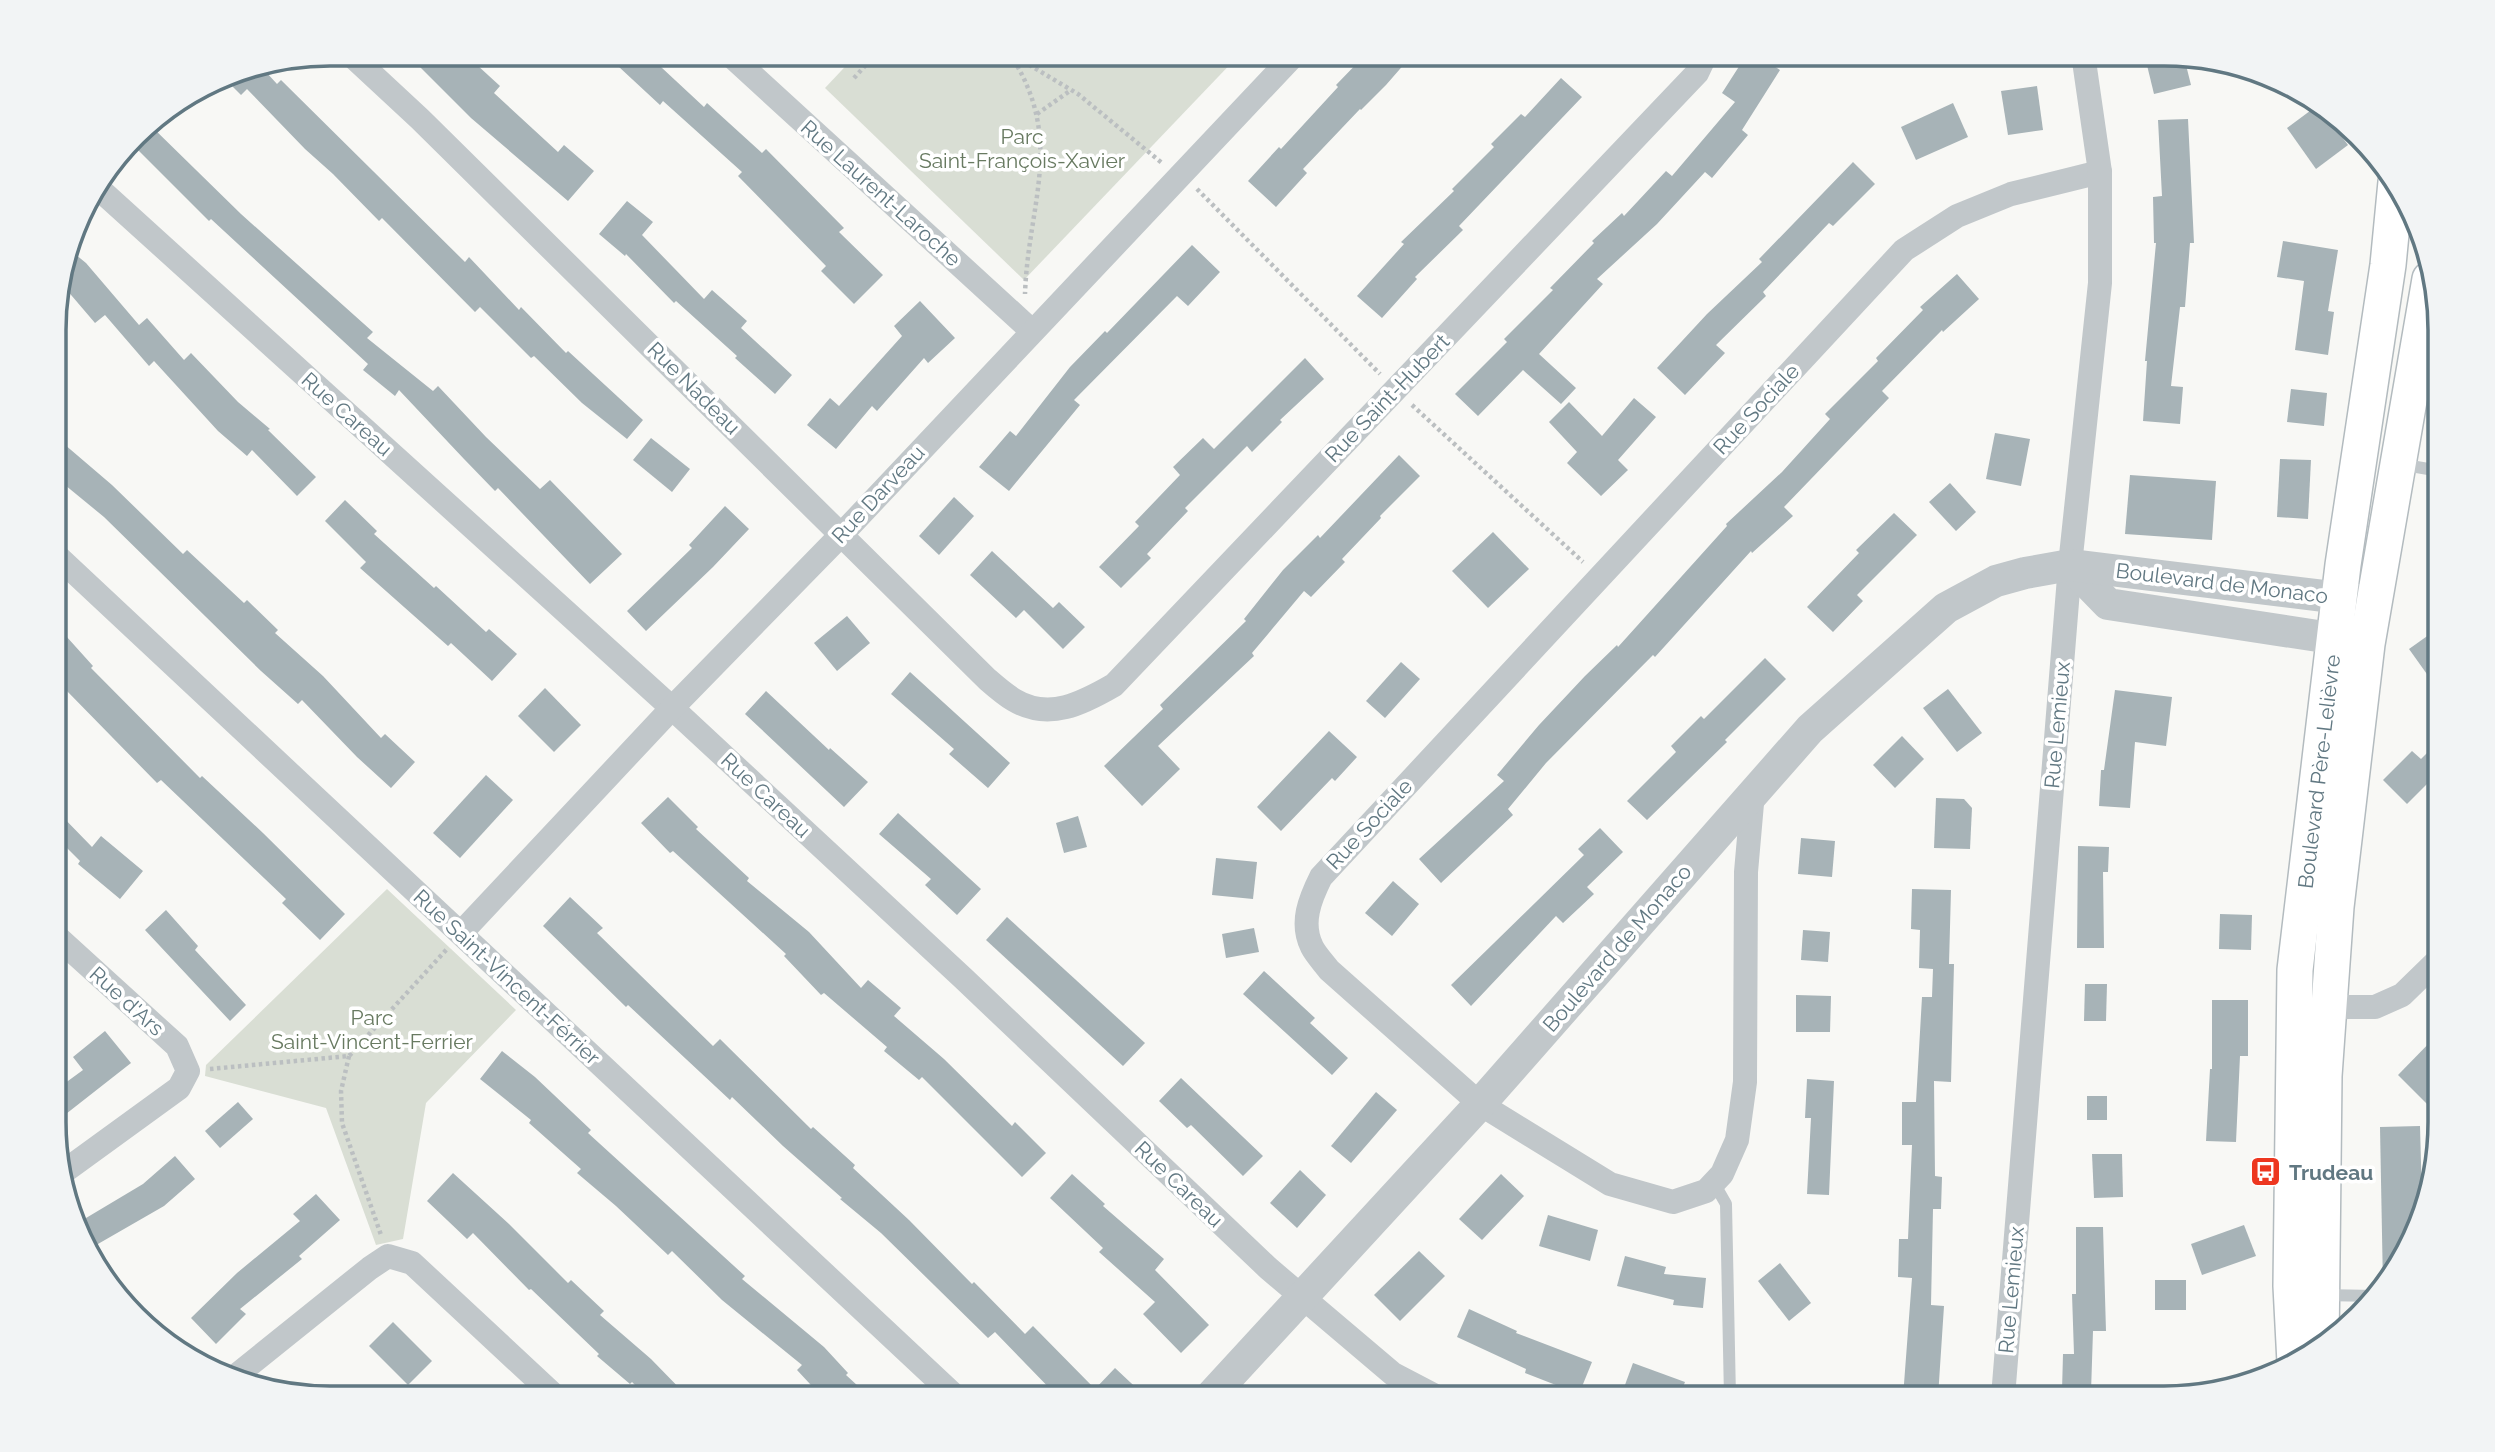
<svg xmlns="http://www.w3.org/2000/svg" width="2495" height="1452" viewBox="0 0 2495 1452" font-family="Raleway,sans-serif">
  <rect width="100%" height="100%" fill="#f8f8f5"/>
  <g fill="#d9ded4">
    <path d="M857 54H1240L1024 280 825 88Z"/>
    <path d="M387 889 516 1010 426 1103 403 1239 376 1245 326 1108 205 1076 206 1065Z"/>
  </g>
  <g fill="#a7b3b7">
    <path d="M407 54H465L500 86 494 93 558 152 564 145 594 171 568 201 471 118Z"/>
    <path d="M605 54H647L704 107 707 103 762 153 766 149 844 228 839 232 883 275 854 304 821 271 826 266 738 176 742 172 663 101 660 105Z"/>
    <path d="M1366 54H1413L1386 85 1361 110 1360 109 1303 169 1307 173 1276 207 1248 181 1279 147 1281 149 1338 87 1336 85Z"/>
    <path d="M1747 54H1756L1780 70 1742 130 1748 135 1712 178 1705 172 1657 224 1597 279 1603 284 1539 354 1576 388 1561 404 1523 370 1478 416 1455 394 1507 342 1504 339 1553 290 1550 288 1594 243 1592 241 1622 213 1624 216 1666 171 1672 176 1735 102 1722 93Z"/>
    <path d="M2157 54 2184 57 2191 85 2154 94 2145 57Z"/>
    <path d="M272 66 266 72 277 84 281 80 465 262 469 257 519 310 521 307 566 353 568 351 643 420 627 439 582 403 534 356 531 358 480 307 475 312 382 218 379 221 333 174 305 149 247 89 241 95 223 77Z"/>
    <path d="M1561 78 1582 97 1459 226 1463 230 1415 277 1417 279 1382 318 1357 296 1404 244 1401 242 1454 191 1452 189 1494 147 1491 144 1521 114 1525 117Z"/>
    <path d="M2037 86 2043 130 2008 135 2001 91Z"/>
    <path d="M1953 103 1968 137 1916 160 1901 127Z"/>
    <path d="M2318 105 2348 145 2316 169 2287 128Z"/>
    <path d="M2188 119 2194 243H2190L2185 307H2180L2171 386 2183 387 2180 424 2143 421 2147 361H2145L2156 243H2154L2153 197 2162 196 2158 120Z"/>
    <path d="M149 124 241 214 373 332 367 338 433 391 438 386 486 437 540 489 550 480 622 554 590 584 498 488 495 491 464 459 399 390 395 396 363 370 368 364 211 219 209 221 132 144Z"/>
    <path d="M1853 162 1875 184 1833 226 1829 223 1763 292 1766 296 1716 345 1725 353 1685 395 1657 368 1707 314 1762 262 1759 259Z"/>
    <path d="M627 201 653 222 642 235 704 299 712 290 747 321 741 328 792 375 775 394 735 358 737 356 676 301 674 303 626 254 625 256 599 234Z"/>
    <path d="M2283 241 2338 250 2328 311 2334 312 2328 355 2295 350 2304 281 2277 277Z"/>
    <path d="M1192 245 1220 272 1188 306 1177 296 1074 400 1080 405 1009 491 979 467 1010 431 1016 436 1070 367 1105 331 1107 333Z"/>
    <path d="M70 250 86 263 139 325 147 318 184 360 191 353 238 402 270 429 268 430 316 477 297 496 252 450 247 456 218 431 154 361 149 366 105 315 95 323 60 282Z"/>
    <path d="M1957 274 1979 299 1943 332 1942 330 1882 391 1889 398 1784 507 1793 516 1752 553 1751 551 1655 657 1653 655 1546 763 1508 809 1513 815 1441 883 1419 859 1504 781 1497 775 1539 725 1585 676 1617 645 1618 647 1727 526 1726 524 1782 472 1830 419 1825 414 1878 361 1876 358 1923 310 1920 307Z"/>
    <path d="M920 301 955 338 928 363 924 358 877 411 872 406 836 449 807 425 830 398 839 406 902 336 894 326Z"/>
    <path d="M1305 358 1324 379 1280 420 1282 422 1252 452 1247 446 1185 508 1188 511 1147 554 1151 558 1121 588 1099 567 1139 526 1135 522 1180 475 1173 467 1203 438 1214 449Z"/>
    <path d="M2291 389 2327 393 2324 426 2287 422Z"/>
    <path d="M1634 398 1656 417 1618 460 1628 470 1601 496 1567 463 1577 452 1549 422 1569 402 1602 436Z"/>
    <path d="M1995 433 2030 439 2021 486 1986 479Z"/>
    <path d="M57 438 112 485 183 554 187 550 244 603 247 600 278 630 275 633 323 676 381 738 385 734 415 762 391 788 357 757 302 700 298 704 261 671 104 517 65 485 67 483 57 474Z"/>
    <path d="M651 438 690 469 672 492 633 460Z"/>
    <path d="M1399 455 1420 476 1380 516 1381 518 1342 559 1345 562 1311 597 1304 591 1252 653 1254 656 1158 746 1180 769 1142 806 1104 766 1163 709 1160 705 1246 621 1244 619 1283 570 1318 535 1320 538Z"/>
    <path d="M2280 459 2311 460 2308 519 2277 517Z"/>
    <path d="M2130 475 2216 481 2212 540 2125 534Z"/>
    <path d="M1950 483 1976 512 1956 531 1929 502Z"/>
    <path d="M954 497 974 516 939 555 919 536Z"/>
    <path d="M345 500 377 531 374 534 434 588 436 586 486 632 489 629 517 654 492 681 451 643 448 646 360 568 366 562 325 521Z"/>
    <path d="M725 506 749 529 713 567 646 631 627 611 692 548 689 545Z"/>
    <path d="M1894 513 1917 535 1857 595 1863 601 1833 632 1807 607 1859 553 1856 550Z"/>
    <path d="M1493 532 1529 569 1488 608 1452 571Z"/>
    <path d="M992 551 1053 608 1059 602 1085 627 1063 649 1024 610 1016 618 970 575Z"/>
    <path d="M847 616 870 643 837 671 814 643Z"/>
    <path d="M57 626 93 666 91 668 200 778 202 776 263 833 345 914 320 940 282 903 286 899 161 780 157 783 66 690 57 699Z"/>
    <path d="M2440 627V669L2429 677 2409 649Z"/>
    <path d="M1765 658 1786 679 1725 740 1727 742 1647 820 1627 801 1676 752 1671 746 1701 716 1704 719Z"/>
    <path d="M1401 662 1420 679 1385 718 1366 701Z"/>
    <path d="M910 672 1010 763 988 788 949 754 954 749 891 694Z"/>
    <path d="M545 688 581 725 554 752 518 716Z"/>
    <path d="M1948 689 1982 733 1957 752 1923 708Z"/>
    <path d="M2115 690 2172 697 2166 746 2135 742 2130 808 2099 806 2101 770H2104Z"/>
    <path d="M766 691 829 750 830 748 868 782 844 807 745 714Z"/>
    <path d="M1329 731 1357 757 1335 781 1332 778 1281 831 1257 807Z"/>
    <path d="M1902 736 1924 759 1895 788 1873 765Z"/>
    <path d="M2440 740V771L2407 804 2383 780 2412 751 2421 759Z"/>
    <path d="M486 775 513 800 460 858 433 833Z"/>
    <path d="M668 797 698 827 696 829 749 878 747 881 809 932 861 988 868 980 901 1008 894 1016 944 1059 1012 1126 1015 1122 1046 1153 1022 1177 922 1077 919 1080 884 1051 887 1047 824 993 821 995 784 956 786 954 673 851 670 853 641 823Z"/>
    <path d="M1936 798 1964 799 1972 808 1970 849 1934 848Z"/>
    <path d="M57 811 92 847 101 836 143 871 120 899 78 864 80 861 57 838Z"/>
    <path d="M898 813 981 889 957 915 925 885 931 879 879 834Z"/>
    <path d="M1078 816 1087 847 1064 853 1056 823Z"/>
    <path d="M1600 828 1623 852 1587 887 1594 894 1563 923 1556 916 1471 1006 1451 985 1584 855 1578 849Z"/>
    <path d="M1801 838 1835 841 1832 877 1798 874Z"/>
    <path d="M2078 846 2109 847 2108 872H2103L2104 948H2077Z"/>
    <path d="M1216 858 1257 862 1253 899 1212 895Z"/>
    <path d="M1393 881 1419 904 1392 936 1365 913Z"/>
    <path d="M1912 889 1951 890 1949 964H1954L1951 1082 1934 1081 1935 1176 1942 1177 1941 1209H1933L1931 1305 1944 1306 1938 1397H1903L1912 1278 1898 1277 1899 1239H1908L1912 1145H1902V1102H1916L1922 997H1932L1933 969 1919 968 1920 930 1911 929Z"/>
    <path d="M570 897 603 928 597 933 713 1046 720 1039 811 1129 813 1127 855 1165 853 1168 909 1220 972 1284 974 1282 1025 1334 1033 1326 1095 1389 1115 1368 1146 1397 1059 1398 995 1332 988 1338 881 1233 840 1199 842 1198 783 1146 732 1097 730 1100 628 1005 626 1007 543 926Z"/>
    <path d="M166 910 198 946 195 950 246 1005 230 1021 145 930Z"/>
    <path d="M2220 914 2252 915 2251 950 2219 949Z"/>
    <path d="M1007 917 1145 1043 1123 1066 986 940Z"/>
    <path d="M1254 928 1259 952 1226 958 1222 934Z"/>
    <path d="M1803 930 1830 932 1828 962 1801 960Z"/>
    <path d="M1264 971 1315 1018 1310 1023 1348 1058 1332 1075 1243 994Z"/>
    <path d="M2085 984H2107L2106 1021H2084Z"/>
    <path d="M1796 995 1831 996 1830 1032H1796Z"/>
    <path d="M2212 1000H2248V1056H2240L2236 1142 2206 1141 2210 1069H2212Z"/>
    <path d="M105 1031 131 1063 57 1121V1089L83 1070 73 1057Z"/>
    <path d="M2440 1032V1097L2430 1107 2398 1075Z"/>
    <path d="M502 1051 535 1077 591 1130 588 1133 745 1276 742 1279 824 1347 848 1373 846 1375 871 1398H823L797 1370 802 1365 722 1300 672 1251 668 1255 616 1206 577 1173 581 1169 529 1123 531 1120 480 1079Z"/>
    <path d="M1181 1078 1263 1156 1243 1176 1191 1125 1187 1128 1159 1101Z"/>
    <path d="M1807 1079 1834 1081 1829 1195 1807 1194 1811 1118H1805Z"/>
    <path d="M1376 1092 1397 1110 1351 1163 1331 1146Z"/>
    <rect x="2087" y="1096" width="20" height="24"/>
    <path d="M238 1102 253 1119 220 1148 205 1131Z"/>
    <path d="M2420 1126 2422 1200 2404 1260 2383 1287 2380 1127Z"/>
    <path d="M2092 1154H2122L2123 1197 2094 1198Z"/>
    <path d="M175 1156 195 1179 164 1206 91 1248 81 1221 143 1184Z"/>
    <path d="M1300 1170 1326 1195 1297 1228 1270 1203Z"/>
    <path d="M453 1173 509 1224 568 1283 571 1280 604 1311 600 1315 651 1359 689 1398H648L632 1382 630 1384 597 1356 599 1354 531 1289 529 1290 473 1233 467 1239 427 1201Z"/>
    <path d="M1072 1174 1105 1204 1103 1206 1164 1259 1155 1270 1209 1325 1181 1353 1143 1314 1155 1302 1099 1252 1103 1248 1050 1198Z"/>
    <path d="M1501 1174 1524 1196 1482 1240 1459 1219Z"/>
    <path d="M316 1194 340 1220 299 1256 302 1259 240 1309 246 1314 216 1344 191 1318 237 1273 300 1221 293 1214Z"/>
    <path d="M1548 1215 1598 1230 1590 1261 1539 1246Z"/>
    <path d="M2244 1225 2256 1256 2202 1275 2191 1244Z"/>
    <path d="M2076 1227H2103L2106 1331H2093L2091 1392 2062 1391 2063 1354H2074L2072 1294H2076Z"/>
    <path d="M1419 1251 1445 1276 1400 1321 1374 1295Z"/>
    <path d="M1625 1256 1666 1267 1664 1274 1706 1278 1703 1308 1673 1305 1674 1300 1617 1286Z"/>
    <path d="M1780 1263 1811 1303 1789 1321 1758 1281Z"/>
    <rect x="2155" y="1280" width="31" height="30"/>
    <path d="M1469 1309 1517 1331 1516 1333 1592 1362 1579 1394 1525 1373 1526 1369 1457 1337Z"/>
    <path d="M393 1322 432 1361 408 1385 369 1346Z"/>
    <path d="M1633 1363 1685 1382 1679 1397H1634L1622 1393Z"/>
  </g>
  <g fill="none" stroke-linecap="round" stroke-linejoin="round">
    <defs>
      <g id="secondary">
        <path d="M2321 1347 2324 1076 2336 907 2367 644 2430 279"/>
        <path id="s1" d="M2295 1363 2291 1286 2295 970 2343 565 2388 265 2396 182"/>
      </g>
    </defs>
    <use href="#secondary" stroke="#b3bbbf" stroke-width="38"/>
    <g stroke="#bbbfc1" stroke-width="4.5" stroke-dasharray="3.5 3.5" stroke-linecap="butt">
      <path d="M1010 54C1066 140 1028 203 1025 294"/>
      <path d="M1011 54 1078 94 1162 163"/>
      <path d="M854 78 876 54"/>
      <path d="M1037 114 1071 90"/>
      <path d="M1197 189 1380 374"/>
      <path d="M1412 405 1583 562"/>
      <path d="M349 1056 341 1091 342 1123 381 1235"/>
      <path d="M210 1069 349 1056 447 949"/>
    </g>
    <g stroke="#c1c7ca" stroke-width="12">
      <path d="M2399 464 2440 471"/>
      <path d="M1714 1183 1726 1204 1730 1397"/>
      <path d="M2322 1295 2376 1296"/>
    </g>
    <g stroke="#c1c7ca" stroke-width="24">
      <path d="M350 54 420 119 987 679C995 686 1004 694 1014 700 1049 721 1083 703 1114 685L1697 73 1706 54"/>
      <path d="M729 54 1032 331"/>
      <path d="M98 188 672 708 963 978 1268 1268 1393 1374 1437 1397"/>
      <path d="M57 556 957 1398"/>
      <path d="M1753 792 1746 872 1745 1082 1737 1140 1722 1174 1706 1191 1673 1202 1610 1184 1480 1104 1329 970C1324 963 1316 955 1312 947 1300 923 1310 899 1321 877L1904 250 1957 216 2011 194 2100 172"/>
      <path d="M461 933 672 708 842 534 1295 54"/>
      <path d="M57 937 177 1046 188 1071 179 1088 62 1173"/>
      <path d="M2312 1007H2375L2402 995 2440 958"/>
      <path d="M233 1378 370 1268 388 1256 412 1263 557 1398"/>
      <path d="M2003 1397 2070 565 2100 283V172L2083 54"/>
    </g>
    <g stroke="#c1c7ca" stroke-width="32">
      <path d="M2070 565 2108 604 2357 642"/>
      <path d="M1210 1397 1480 1104 1810 729 1946 608 1996 581 2025 573 2070 565 2365 601"/>
    </g>
    <use href="#secondary" stroke="#fff" stroke-width="35"/>
  </g>
  <defs>
    <symbol id="bus-square" viewBox="-11 -11 22 22"><rect x="-9" y="-9" width="18" height="18" rx="4" fill="#ed3720" stroke="#fff"/><path d="M-5-6H5V4H4V6H2V4H-2V6H-4V4H-5ZM-3.5-4V0h7V-4ZM-3.5 1.2v1.5H-2V1.2ZM2 1.2v1.5H3.5V1.2Z" fill="#fff"/></symbol>
  </defs>
  <g fill-rule="evenodd">
    <use href="#bus-square" x="2248" y="1154" width="35" height="35"/>
  </g>
  <g text-anchor="middle" dominant-baseline="central" stroke-width="7" stroke-linejoin="round" paint-order="stroke">
    <g font-size="21" fill="#687a61" stroke="#fff">
      <text x="1022" y="136">Parc<tspan x="1022" dy="24">Saint-François-Xavier</tspan></text>
      <text x="372" y="1017">Parc<tspan x="372" dy="24">Saint-Vincent-Ferrier</tspan></text>
    </g>
    <g font-size="21" fill="#617882" stroke="#fff">
      <text transform="translate(881 193) rotate(42)">Rue Laurent-Laroche</text>
      <text transform="translate(694 388) rotate(45)">Rue Nadeau</text>
      <text transform="translate(1387 398) rotate(-46)">Rue Saint-Hubert</text>
      <text transform="translate(1756 409) rotate(-47)">Rue Sociale</text>
      <text transform="translate(347 414) rotate(42)">Rue Careau</text>
      <text transform="translate(878 494) rotate(-47)">Rue Darveau</text>
      <text transform="translate(2222 583) rotate(7)">Boulevard de Monaco</text>
      <text transform="translate(2057 725) rotate(-85)">Rue Lemieux</text>
      <text stroke="none"><textPath href="#s1" startOffset="593">Boulevard Père-Lelièvre</textPath></text>
      <text transform="translate(766 795) rotate(43)">Rue Careau</text>
      <text transform="translate(1369 824) rotate(-47)">Rue Sociale</text>
      <text transform="translate(1617 948) rotate(-49)">Boulevard de Monaco</text>
      <text transform="translate(507 977) rotate(43)">Rue Saint-Vincent-Férrier</text>
      <text transform="translate(127 1001) rotate(42)">Rue d'Ars</text>
      <text transform="translate(1179 1184) rotate(44)">Rue Careau</text>
      <text transform="translate(2011 1290) rotate(-85)">Rue Lemieux</text>
    </g>
    <g font-size="21" font-weight="bold" fill="#617882" stroke="#fff" text-anchor="start">
      <text x="2289" y="1172">Trudeau</text>
    </g>
  </g>
  <path d="M0 0H2495V1452H0ZM330 66H2164A264 264 0 0 1 2428 330V1122A264 264 0 0 1 2164 1386H330A264 264 0 0 1 66 1122V330A264 264 0 0 1 330 66Z" fill="#f2f4f5" fill-rule="evenodd"/>
  <path fill="none" stroke="#617882" stroke-width="3.5" d="M330 66H2164A264 264 0 0 1 2428 330V1122A264 264 0 0 1 2164 1386H330A264 264 0 0 1 66 1122V330A264 264 0 0 1 330 66Z"/>
</svg>
